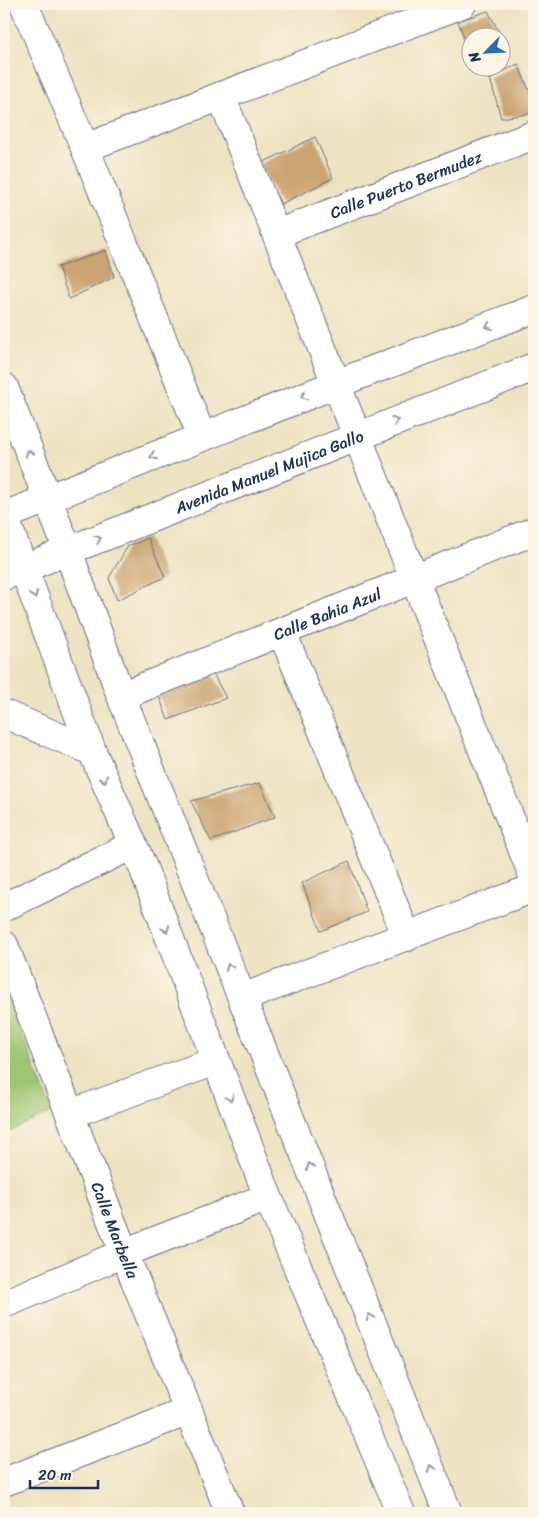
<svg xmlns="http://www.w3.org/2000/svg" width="538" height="1517" viewBox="0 0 538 1517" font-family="Sriracha,sans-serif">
  <rect width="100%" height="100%" fill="#fcf5e5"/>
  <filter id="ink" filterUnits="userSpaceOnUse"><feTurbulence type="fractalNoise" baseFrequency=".02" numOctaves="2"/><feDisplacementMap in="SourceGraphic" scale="10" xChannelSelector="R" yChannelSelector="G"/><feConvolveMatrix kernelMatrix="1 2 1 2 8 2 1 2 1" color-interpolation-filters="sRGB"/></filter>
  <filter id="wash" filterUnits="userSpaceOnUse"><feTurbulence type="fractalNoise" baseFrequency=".0096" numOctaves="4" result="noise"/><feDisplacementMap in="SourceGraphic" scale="20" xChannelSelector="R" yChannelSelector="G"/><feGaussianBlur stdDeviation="1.12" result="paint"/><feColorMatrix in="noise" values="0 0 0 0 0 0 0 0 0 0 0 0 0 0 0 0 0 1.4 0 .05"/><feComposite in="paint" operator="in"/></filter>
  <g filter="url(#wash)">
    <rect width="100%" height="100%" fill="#ede2c1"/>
    <path fill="#9cc672" stroke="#5c7a68" d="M4 990 52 1112 4 1134Z"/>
    <g id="blocks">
      <g fill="#cba473">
        <path d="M488 11 508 49 500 53V38H470V54L458 21Z"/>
        <path d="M518 64 534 102V113L501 118 490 78Z"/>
        <path d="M315 137 333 178 281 204 260 164Z"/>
        <path d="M106 250 114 277 69 299 58 267Z"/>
        <path d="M148 538 165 577 117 600 109 578 128 546Z"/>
        <path d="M212 672 226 698 168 720 158 693Z"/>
        <path d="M260 783 275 817 211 841 191 801Z"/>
        <path d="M349 861 367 912 321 931 302 883Z"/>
      </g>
    </g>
  </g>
  <g filter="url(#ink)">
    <use href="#blocks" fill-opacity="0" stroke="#646e81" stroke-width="1"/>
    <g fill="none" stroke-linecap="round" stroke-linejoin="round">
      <defs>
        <g id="minor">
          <path d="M24 4 85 148 202 437"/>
          <path d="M221 96 534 878"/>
          <path d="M85 148 462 4"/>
          <path id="s1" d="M276 234 534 135"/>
          <path d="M4 387 68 551 121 696 448 1513"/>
          <path d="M4 516 92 751 142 865 268 1197 401 1513"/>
          <path d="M4 516 336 384 534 309"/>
          <path id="s2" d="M4 576 534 367"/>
          <path d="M282 632 407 937"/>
          <path id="s3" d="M121 696 534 531"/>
          <path d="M4 714 92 751"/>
          <path d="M4 907 133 845"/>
          <path id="s4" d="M4 945 124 1253 230 1513"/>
          <path d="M242 998 534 888"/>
          <path d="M70 1114 216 1061"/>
          <path d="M4 1304 124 1253 268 1197"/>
          <path d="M4 1482 189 1411"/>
        </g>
      </defs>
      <use href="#minor" stroke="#646e81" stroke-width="30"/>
      <use href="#minor" stroke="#fff" stroke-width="28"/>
    </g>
    <defs><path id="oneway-chevron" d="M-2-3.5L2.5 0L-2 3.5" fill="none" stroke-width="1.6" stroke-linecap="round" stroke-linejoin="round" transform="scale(1.25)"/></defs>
    <g stroke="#8d97ae">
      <use href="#oneway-chevron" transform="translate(489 326) rotate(159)"/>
      <use href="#oneway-chevron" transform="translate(304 396) rotate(158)"/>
      <use href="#oneway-chevron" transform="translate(395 421) rotate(-21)"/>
      <use href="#oneway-chevron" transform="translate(29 453) rotate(-111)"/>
      <use href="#oneway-chevron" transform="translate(153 456) rotate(158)"/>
      <use href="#oneway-chevron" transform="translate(98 539) rotate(-21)"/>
      <use href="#oneway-chevron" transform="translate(34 595) rotate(70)"/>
      <use href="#oneway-chevron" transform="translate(104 779) rotate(66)"/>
      <use href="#oneway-chevron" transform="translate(166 929) rotate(69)"/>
      <use href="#oneway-chevron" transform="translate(229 967) rotate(-112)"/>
      <use href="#oneway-chevron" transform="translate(230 1098) rotate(69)"/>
      <use href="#oneway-chevron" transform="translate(310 1166) rotate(-112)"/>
      <use href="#oneway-chevron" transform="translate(370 1317) rotate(-112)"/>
      <use href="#oneway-chevron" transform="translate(431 1468) rotate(-112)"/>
    </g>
  </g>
  <g text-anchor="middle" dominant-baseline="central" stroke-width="4" stroke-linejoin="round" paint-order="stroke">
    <g font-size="16" fill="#1b2f5e" stroke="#fcf5e5">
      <text stroke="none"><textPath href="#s1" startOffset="139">Calle Puerto Bermudez</textPath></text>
      <text stroke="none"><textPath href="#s2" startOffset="285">Avenida Manuel Mujica Gallo</textPath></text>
      <text stroke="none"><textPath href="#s3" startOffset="222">Calle Bahia Azul</textPath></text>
      <text stroke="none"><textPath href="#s4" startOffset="306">Calle Marbella</textPath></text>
    </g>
  </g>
  <rect width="538" height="1517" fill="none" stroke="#fcf5e5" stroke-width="20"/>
  <g transform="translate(486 52) rotate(246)"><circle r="24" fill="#fcf5e5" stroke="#a2a6af"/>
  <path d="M0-4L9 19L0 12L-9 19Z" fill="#1f6fb2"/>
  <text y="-8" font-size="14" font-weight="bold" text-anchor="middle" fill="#1b2f5e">N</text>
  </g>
  <path d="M30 1480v8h68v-8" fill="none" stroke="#1b2f5e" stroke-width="2.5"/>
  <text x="38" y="1480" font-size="15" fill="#1b2f5e" stroke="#fcf5e5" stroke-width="4" paint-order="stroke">20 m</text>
</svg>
